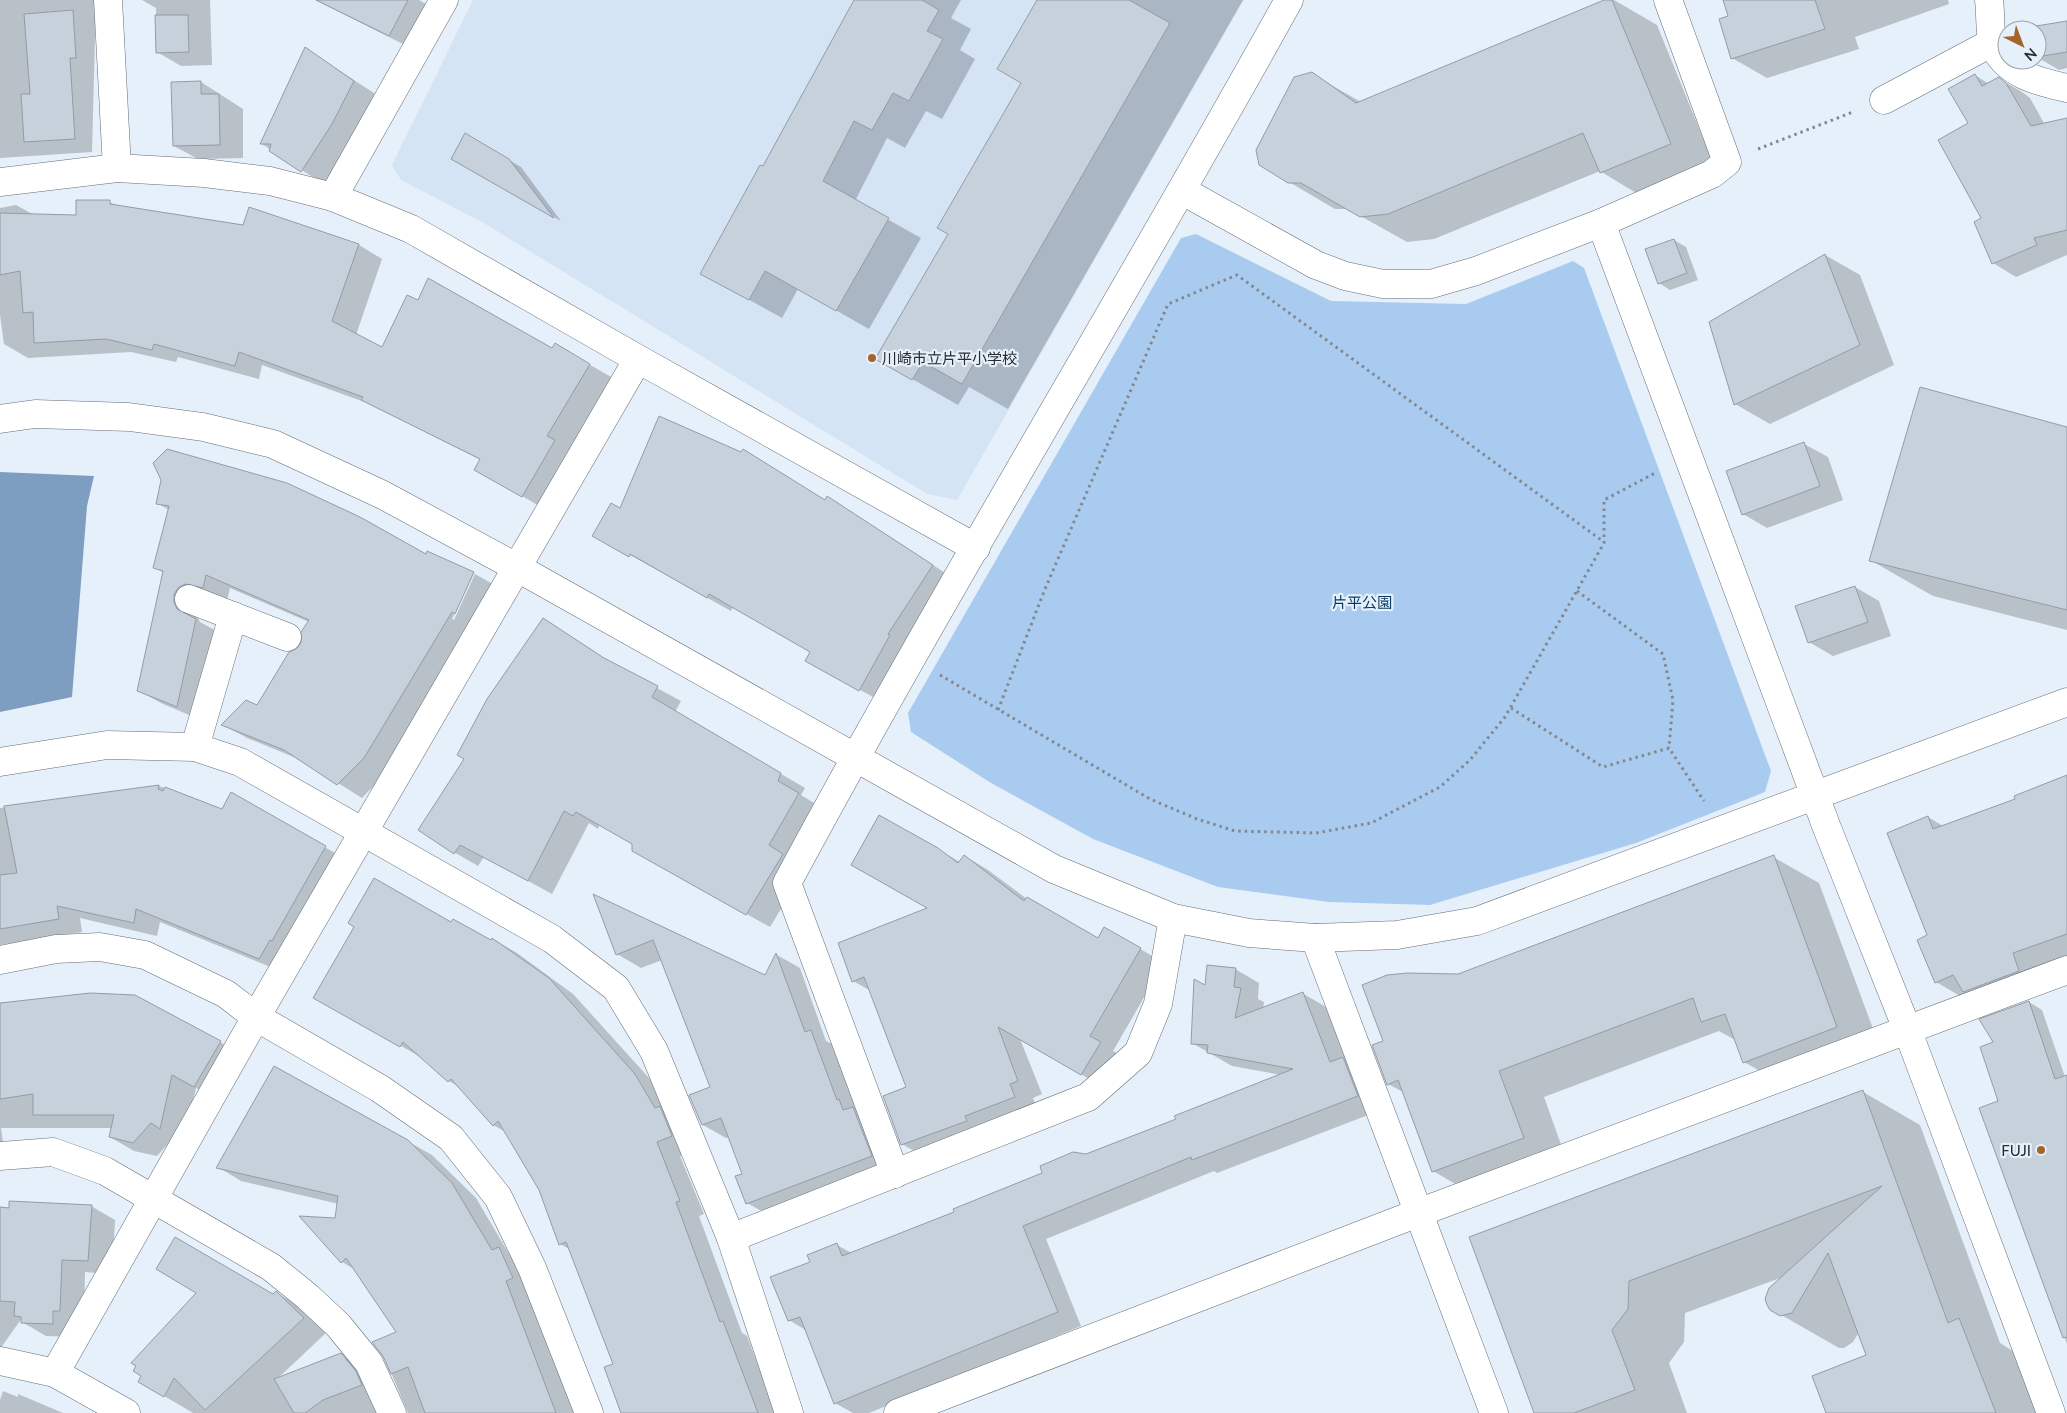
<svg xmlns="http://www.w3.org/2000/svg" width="2067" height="1413" viewBox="0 0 2067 1413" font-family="Lato,'Noto Sans JP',sans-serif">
  <rect width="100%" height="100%" fill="#e6f0fa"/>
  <path fill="#d5e4f4" d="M473 0H1244L957 500 927 494 482 222 401 180 392 165Z"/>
  <path fill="#aacbf0" d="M1196 234 1331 301 1466 304 1573 261 1584 268 1771 771 1765 792 1636 843 1430 905 1329 902 1218 887 1093 839 991 783 911 732 908 713 1181 238Z"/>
  <path fill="#7e9ec1" d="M0 472 94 476 87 506 72 697 0 712Z"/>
  <g fill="#0003">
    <path d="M0 0H96L92 152 0 158Z"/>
    <path d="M142 0H210L212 65 181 66 157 52 156 8Z"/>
    <path d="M315 0H419L434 9 413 49Z"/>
    <path d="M856 0H961L951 18 971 29 960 50 975 59 942 119 926 111 905 148 887 138 855 201 921 238 869 329 798 289 782 318 702 274Z"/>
    <path d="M1038 0H1243L1008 409 969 387 958 405 877 359 949 234 1022 83Z"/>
    <path d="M1608 0H1614L1657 25 1716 170 1646 199 1600 171 1434 239 1407 242 1348 209H1335L1289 182 1312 74 1361 102Z"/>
    <path d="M1724 0H1948L1949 4 1855 37 1859 49 1767 78 1732 58 1730 17Z"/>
    <path d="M2067 22V68L2059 70 2037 57V30H2031Z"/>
    <path d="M306 49 377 95 325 185 262 144Z"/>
    <path d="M1975 75 1989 84 1998 78 2022 92 2030 98 2045 125 2067 120V255L2016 277 1993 263 1983 219 1970 123Z"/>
    <path d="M201 82 243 109V158L198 159 174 146Z"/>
    <path d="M466 135 521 167 561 221 464 165Z"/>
    <path d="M110 202 118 207 359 245 382 259 356 335 383 348 552 350 555 345 613 378 546 510 476 469 481 460 370 404 262 365 259 379 178 357 176 362 131 352 28 358 4 344 0 315V208L16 205 34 215 77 217Z"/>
    <path d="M1674 240 1686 247 1698 280 1670 290 1659 283Z"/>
    <path d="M1825 255 1860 275 1894 365 1770 424 1735 404Z"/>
    <path d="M2067 428V630L1933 596 1870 560Z"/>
    <path d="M1804 444 1828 457 1843 500 1767 528 1743 514Z"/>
    <path d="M825 501 851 512 956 580 884 703 831 674 812 652 733 607 731 611 594 535 620 510Z"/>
    <path d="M157 503 426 556 428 552 474 573 452 619 454 620 475 574 498 587 387 772 362 798 301 760 247 738 223 725 257 707 303 644 309 622 230 588 227 601 197 616 200 622 220 633 201 720 163 704 139 691 164 573 155 568 169 510Z"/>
    <path d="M1855 587 1879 601 1891 636 1833 656 1809 642Z"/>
    <path d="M543 619 618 667 681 701 675 712 805 788 801 795 822 808 806 868 770 927 657 864 633 843 600 824 598 829 589 823 552 894 484 857 478 866 454 852 466 759Z"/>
    <path d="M2067 776V956L2037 967 2043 985 1960 996 1936 982 1929 936 1928 817 1943 826 2017 800Z"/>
    <path d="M159 786 222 810 231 794 349 861 283 972 160 922 157 936 80 918 82 932 0 945V808Z"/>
    <path d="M880 817 960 862 965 856 988 870 1027 899 1098 940 1105 928 1164 963 1113 1051 1124 1057 1105 1088 1020 1039 1042 1094 1033 1098 1038 1111 926 1158 902 1144 908 1087 871 991 853 981 930 908Z"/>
    <path d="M1773 857 1819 883 1882 1053 1790 1088 1744 1062 1737 1041 1719 1031 1544 1097 1568 1164 1478 1197 1433 1171 1403 1092 1388 1084 1385 1042 1458 975Z"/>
    <path d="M595 897 765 977 777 955 800 968 826 1041 834 1045 895 1169 771 1216 747 1203 744 1175 730 1137 726 1138 703 1125 712 1087 662 960 641 968 617 954Z"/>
    <path d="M455 926 491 942 493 939 517 953 573 994 659 1089 695 1150 680 1156 704 1214 699 1216 742 1333 747 1336 776 1413H626L615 1364 569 1249 560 1244 541 1190 506 1132 493 1125 461 1088 449 1081 424 1059 315 997Z"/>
    <path d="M1235 969 1259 983 1258 999 1264 1002 1263 1009 1302 993 1326 1007 1347 1060 1381 1110 1217 1173 1214 1171 1046 1239 1081 1326 869 1413H853L835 1403 807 1331 789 1320 811 1263 837 1245 853 1254 956 1213 1086 1155 1177 1120 1281 1075 1232 1066 1192 1043 1206 987Z"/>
    <path d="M2029 1002 2042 1010 2065 1077 2067 1076V1344L1981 1109 1999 1101 1995 1043Z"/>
    <path d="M0 1005 220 1042 244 1055 218 1099 196 1088 184 1142 175 1136 157 1156 134 1151 110 1137 112 1128H1L3 1142H0Z"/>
    <path d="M1863 1092 1920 1125 2000 1343 2016 1353 2040 1413H1827L1867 1356 1859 1332 1853 1342 1844 1348H1839L1771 1309 1783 1277 1685 1313 1684 1342 1669 1363 1687 1413H1536L1471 1238Z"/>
    <path d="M407 1141 432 1155 476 1198 509 1254 523 1262 590 1413H408L384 1356 398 1333 356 1270 342 1262 336 1220 339 1204 241 1181 218 1167Z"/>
    <path d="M91 1206 115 1220 112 1274 85 1272 84 1324 76 1337 46 1336 22 1322V1318L0 1349V1208Z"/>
    <path d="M276 1293 300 1306 327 1332 276 1380 341 1355 365 1369 393 1413H193L144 1384Z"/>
    <path d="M3 1391 18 1397V1394L63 1413H0V1400Z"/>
  </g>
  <g fill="#c7d1db" stroke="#939ca6">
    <path d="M316 0H408L389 36Z"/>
    <path d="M854 0H922L939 10 927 31 943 39 909 101 893 93 872 130 854 121 823 181 889 218 836 311 765 271 749 300 700 274 760 165 763 166Z"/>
    <path d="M1037 0H1129L1170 23 962 384 923 362 912 380 875 359 948 234 937 228 1021 83 997 69Z"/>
    <path d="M1604 0H1612L1671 144 1600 173 1583 133 1388 214 1360 217 1301 183H1288L1259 165 1256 150 1294 77 1312 72 1356 103Z"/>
    <path d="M1723 0H1815L1825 29 1731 59 1719 19 1728 16Z"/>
    <path d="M73 10 76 58H70L75 139 24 142 21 94H30L24 14Z"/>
    <path d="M155 15H188L189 52 156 53Z"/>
    <path d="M2067 21V52L2037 57V30H2030V27Z"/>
    <path d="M305 47 354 81 332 124 301 172 269 151 271 144H260Z"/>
    <path d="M1975 74 1982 86 1999 77 2006 83 2031 126 2067 118V230L2034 238 2037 245 1992 264 1974 222 1981 218 1938 140 1968 123 1948 89Z"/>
    <path d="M201 81V94H219L220 145 173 146 171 82Z"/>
    <path d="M465 133 509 159 554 218 451 159Z"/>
    <path d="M76 200H110V204L243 225 249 207 359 244 332 321 382 347 407 295 418 300 428 278 552 348 555 343 590 364 547 436 555 440 522 497 474 470 480 459 361 400 363 397 239 352 235 366 154 344 152 350 106 339 34 343 33 312 23 313 20 271 0 275V213L76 215Z"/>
    <path d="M1674 239 1687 273 1658 284 1645 249Z"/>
    <path d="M1825 254 1860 345 1734 405 1709 322Z"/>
    <path d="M1920 387 2067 427V610L1869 561Z"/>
    <path d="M659 416 741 452 743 449 825 500 827 496 933 565 888 634 890 635 859 691 805 661 810 652 709 594 707 598 630 554 629 557 592 536 611 503 620 508Z"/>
    <path d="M1804 442 1820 486 1742 515 1726 471Z"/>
    <path d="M167 449 287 483 360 517 426 554 427 551 474 572 455 614 452 612 364 758 337 785 284 750 221 725 246 700 257 705 289 652 296 649 301 643V632L309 620 206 575 203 588 186 584 179 587 174 594V602L177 609 196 619 177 707 137 691 163 571 153 568 169 506 156 504 161 480 153 463Z"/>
    <path d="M1855 586 1868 622 1808 643 1795 606Z"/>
    <path d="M543 618 604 658 658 686 652 697 781 773 778 781 799 793 769 845 783 854 746 915 632 851V844L576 812 573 816 564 811 528 881 460 845 454 854 418 830 464 759 457 755 487 699Z"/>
    <path d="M2067 775V934L2013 953 2019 971 1963 992 1953 975 1935 983 1917 940 1927 935 1887 833 1928 816 1933 829 2015 799 2014 796Z"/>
    <path d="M159 785 158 789 163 791 165 787 222 809 231 792 326 846 272 941 270 940 259 959 136 909 134 923 57 906 59 919 0 929V875L17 873 4 806Z"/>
    <path d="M879 815 938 848 958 863 964 855 1024 901 1027 897 1098 938 1104 927 1141 948 1090 1036 1101 1042 1081 1075 998 1027 1018 1081 1010 1084 1015 1097 965 1116 967 1121 901 1145 883 1096 906 1087 864 977 852 982 838 943 927 908 851 865Z"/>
    <path d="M1774 855 1837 1027 1743 1063 1725 1014 1701 1022 1693 998 1499 1071 1524 1138 1432 1172 1398 1080 1387 1085 1372 1045 1383 1041 1362 985 1387 975 1407 973 1458 974Z"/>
    <path d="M374 878 451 922 453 919 491 940 492 938 549 978 635 1074 655 1108 660 1106 672 1136 657 1142 680 1201 676 1202 720 1322 723 1321 758 1413H621L604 1367 613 1364 566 1242 559 1245 539 1190 498 1121 493 1126 451 1079 448 1082 403 1042 400 1047 313 998 354 927 348 923Z"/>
    <path d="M593 894 765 975 776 953 805 1032 811 1030 837 1100 839 1099 843 1110 853 1107 872 1156 746 1204 735 1176 742 1174 721 1118 702 1125 689 1095 710 1087 653 940 616 955Z"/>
    <path d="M1207 965 1236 968 1234 987 1241 988 1235 1018 1303 992 1330 1062 1343 1057 1358 1096 1192 1160 1191 1157 1023 1226 1058 1312 834 1404 802 1322 800 1317 788 1321 770 1277 810 1262 807 1255 837 1243 842 1256 954 1212 953 1209 1042 1173 1040 1166 1073 1152 1086 1154 1176 1119 1174 1116 1293 1069 1207 1053 1208 1045 1191 1044 1194 979 1205 985Z"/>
    <path d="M90 993 135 995 221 1041 194 1087 172 1075 160 1129 151 1123 133 1143 109 1137 114 1115H33V1094L0 1099V1003Z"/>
    <path d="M2029 1001 2055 1079 2067 1075V1337L2063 1338 1979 1108 1998 1101 1980 1047 1993 1042 1979 1019Z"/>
    <path d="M274 1066 408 1140 452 1183 492 1250 499 1247 513 1278 506 1281 556 1413H425L408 1367 391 1374 383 1356 372 1342 396 1332 346 1258 341 1263 299 1216 335 1218 338 1196 216 1168Z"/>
    <path d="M1863 1090 1948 1323 1959 1318 1996 1413H1826L1812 1376 1866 1355 1828 1253 1792 1313 1780 1316 1770 1310 1767 1305 1765 1299 1769 1288 1882 1186 1629 1281 1628 1309 1612 1330 1635 1390 1574 1413H1534L1469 1237Z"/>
    <path d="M9 1201 92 1205 88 1261 62 1260 60 1311H53V1324L21 1323V1317L14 1316 15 1302 0 1301V1207L9 1208Z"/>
    <path d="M175 1237 273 1294 276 1291 304 1318 205 1410 174 1378 164 1397 138 1382 141 1376 133 1371 136 1366 131 1363 196 1293 156 1269Z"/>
    <path d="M341 1353 356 1371 362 1385 323 1400 305 1413H294L274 1379Z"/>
  </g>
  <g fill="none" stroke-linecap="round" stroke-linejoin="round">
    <defs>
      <g id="street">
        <path d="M108 0 117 168"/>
        <path d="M1989 0C1991 13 1989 31 1993 43 2004 74 2039 82 2067 88"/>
        <path d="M1884 100 1993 42"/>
        <path d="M0 182 117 168 204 173 270 181 333 197 411 229 638 359 976 548"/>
        <path d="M1183 191 1316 265 1345 276 1383 284H1431L1476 271 1601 223 1712 174 1727 162 1668 0"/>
        <path d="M333 197 444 0"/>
        <path d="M189 599 287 637"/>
        <path d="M195 747 233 616"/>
        <path d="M0 762 107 745 195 747 240 762 552 939 616 988 654 1051 731 1238 789 1413"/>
        <path d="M1315 938 1494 1413"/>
        <path d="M0 960 56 949 100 947 145 955 226 994 256 1017 379 1088 451 1138 498 1197 532 1268 589 1413"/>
        <path d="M0 1156 53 1152 105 1171 271 1267 308 1297 338 1325 369 1363 392 1413"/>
        <path d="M895 1174 787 883C947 585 1125 296 1289 0"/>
        <path d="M731 1238 1088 1097 1138 1053 1158 1004 1173 918"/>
        <path d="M0 1361 55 1373 126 1413"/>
        <path d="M55 1373 256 1017 638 359"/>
        <path d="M898 1413 1418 1213 2067 970"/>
      </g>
      <g id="secondary">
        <path d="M1601 223 1827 828 1907 1029 2051 1413"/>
        <path d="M0 419 35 414 129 417 203 427 273 444 383 495 516 567 1054 869 1173 918 1249 933 1315 938 1397 935 1477 921 2067 702"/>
      </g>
    </defs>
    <use href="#street" stroke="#656d76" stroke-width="29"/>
    <use href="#secondary" stroke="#656d76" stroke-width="29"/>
    <g stroke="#828890" stroke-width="3" stroke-dasharray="2.5 4" stroke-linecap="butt">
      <path d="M1758 149 1853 112"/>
      <path d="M1577 591 1663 654 1673 700 1669 748"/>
      <path d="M940 675 1150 799 1197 819 1235 831 1316 833 1371 823 1440 787 1470 760 1505 717 1604 543V500L1657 472"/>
      <path d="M1511 708 1603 767 1669 748 1704 801"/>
      <path d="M998 710 1045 589 1168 304 1237 275 1604 542"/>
    </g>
    <use href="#street" stroke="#fff" stroke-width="28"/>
    <use href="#secondary" stroke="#fff" stroke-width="28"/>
  </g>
  <g fill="#a4652d" stroke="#e6f0fa" stroke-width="2">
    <circle cx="872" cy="358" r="5"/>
    <circle cx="2041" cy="1150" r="5"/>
  </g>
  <g text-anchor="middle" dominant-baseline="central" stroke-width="4.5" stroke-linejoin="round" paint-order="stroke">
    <g font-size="15" fill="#282b30" stroke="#e6f0fa" text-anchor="start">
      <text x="882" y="358">川崎市立片平小学校</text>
      <text x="2031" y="1150" text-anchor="end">FUJI</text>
    </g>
    <g font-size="15" fill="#093b68" stroke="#e6f0fa">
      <text x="1362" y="602">片平公園</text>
    </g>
  </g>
  <g transform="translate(2022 45) rotate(138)"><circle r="24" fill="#e6f0fa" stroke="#9aa1a9"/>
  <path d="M0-4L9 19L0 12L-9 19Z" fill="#a4652d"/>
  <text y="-8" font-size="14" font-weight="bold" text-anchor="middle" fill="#282b30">N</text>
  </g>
</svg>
